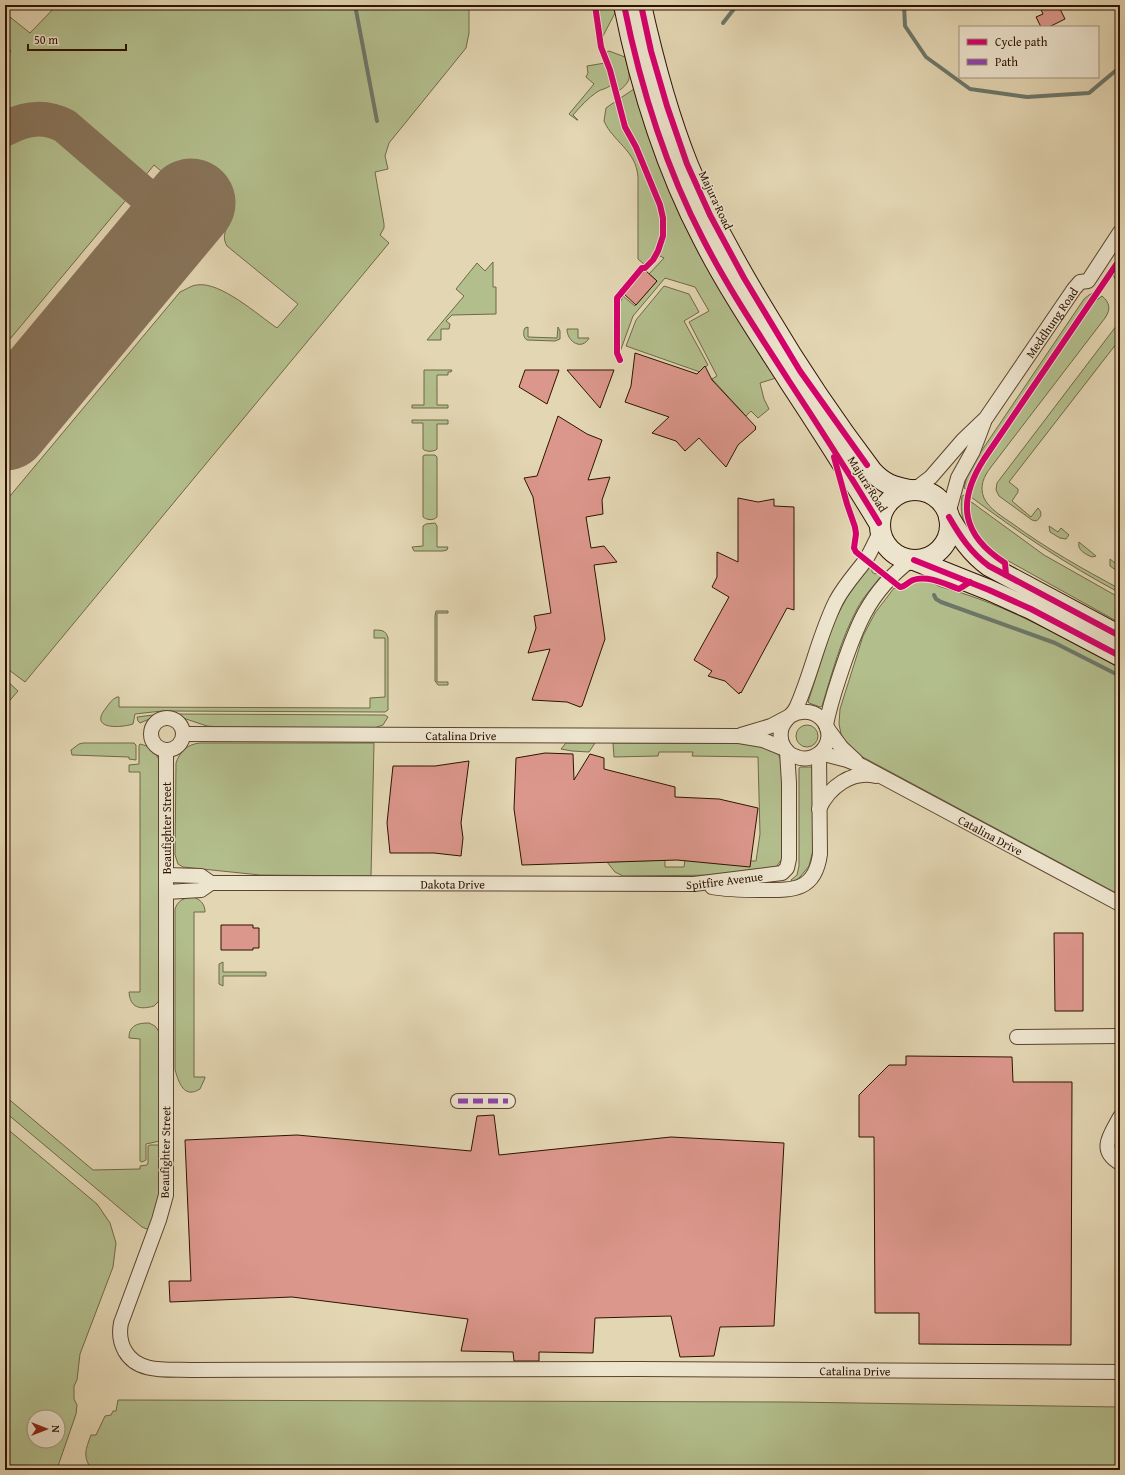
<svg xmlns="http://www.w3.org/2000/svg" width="1125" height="1475" viewBox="0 0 1125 1475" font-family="'Gentium Book Plus',serif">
  <rect width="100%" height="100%" fill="#e3d6b3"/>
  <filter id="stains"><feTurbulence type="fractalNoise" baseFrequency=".005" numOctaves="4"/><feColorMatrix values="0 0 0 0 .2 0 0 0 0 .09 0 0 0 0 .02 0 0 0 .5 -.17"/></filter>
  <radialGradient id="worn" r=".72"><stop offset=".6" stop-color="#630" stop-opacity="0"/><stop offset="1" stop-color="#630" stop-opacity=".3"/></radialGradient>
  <g fill="#b3be8d" stroke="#706846" fill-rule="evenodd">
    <path d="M57 5H469V33L466 48 389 143 385 156 388 169 375 172 384 224V228L380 235 389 243 25 682 5 667V502L180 292C185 290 192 285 197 285 220 281 258 315 277 328L298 304 227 246C223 239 224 234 227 227L154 165 140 182 67 120C63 118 59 116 55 114 40 109 19 113 5 120V60L11 51 5 46V13L30 33Z"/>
    <path d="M597 5H614L615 13 603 36H601Z"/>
    <path d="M609 51 625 57C629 74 635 80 617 92L611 69 605 53Z"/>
    <path d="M605 63 611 85C607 89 601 89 597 92 588 98 580 107 573 115L578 120H577L569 114 594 84 586 77 588 73 587 66Z"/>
    <path d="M634 89 659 164 776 378 760 383 764 399 769 409 758 418 751 411 746 416 712 379 717 376 689 322 709 311 695 287 665 278 633 316 620 352H619V305L623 296 635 306 657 281 649 274 664 258 658 255 666 234 665 213 638 146 627 126 619 99Z"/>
    <path d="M616 101 624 129 635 149 661 215 662 228 660 242 654 257 645 265 638 259V177C636 150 613 142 604 121L606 108Z"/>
    <path d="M28 125 46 127 60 133 131 194 5 345V134L16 129Z"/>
    <path d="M493 262V287H496V314L452 315 446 321 450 324 449 329H441V340H427L464 296 456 289 477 263 485 271Z"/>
    <path d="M1120 265V273L1117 277 1120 280V287L1113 275Z"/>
    <path d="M664 286 689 294 699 312 684 321 708 365 700 372 626 346 636 320Z"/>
    <path d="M1093 293V295L1087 303 1049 362 979 463 972 476 968 490 964 488 967 476 976 459 1084 299 1089 295Z"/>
    <path d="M1102 296C1110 303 1111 309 1105 318L991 467C984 476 979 486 984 498 989 509 1003 517 1013 524 1047 549 1083 569 1120 589V593C1066 564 1019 533 971 497L975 482 983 465 1070 337 1089 306Z"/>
    <path d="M1117 325 1120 328V339L1009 482 1018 489V492L1012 501 1031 517 1038 508C1043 513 1041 518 1036 521L1032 520 999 496 996 490 997 483Z"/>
    <path d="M528 327V337L557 338 558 327 560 331V339L555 341 527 340C523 338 523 331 525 328Z"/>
    <path d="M567 329H578V338H589C582 351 567 342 567 329Z"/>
    <path d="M424 370H452L451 372H448V375H437V405H448V408H412V405H424Z"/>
    <path d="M412 420H448V424H437V449C434 452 426 452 423 449V423H412Z"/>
    <path d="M425 455H435L437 457V517C433 521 427 520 423 517V456Z"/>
    <path d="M964 495H967C963 511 964 522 973 535H970C962 521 960 511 962 496Z"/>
    <path d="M970 501 1044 555 1120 598V623L994 553 977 535 970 523 968 515Z"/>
    <path d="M435 523 437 526V547H448L447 550 443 551H414L412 547 423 546V526L426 524Z"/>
    <path d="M1049 526 1058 532 1061 528 1069 535 1066 539 1060 538 1050 532Z"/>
    <path d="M1079 542 1096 556 1092 557C1085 554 1077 550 1079 542Z"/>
    <path d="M1110 559 1120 567V573L1110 566Z"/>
    <path d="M869 566 872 569V572L875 574 877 573 881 576C873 587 863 597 857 609 841 639 832 673 822 706L820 707 809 703 808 702 833 624 847 597Z"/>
    <path d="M926 581C933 582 938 587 945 588 1007 605 1064 638 1120 668V895L859 755 847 745 841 734 839 724 840 709 863 636 875 613 894 588 902 590 914 582Z"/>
    <path d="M436 611H448V613H437V682H448V685H438L435 681V616Z"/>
    <path d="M374 630C381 630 386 630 388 638V710L385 712 162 711 135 714 133 724C121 728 88 730 106 708 109 704 112 699 117 697H119V707L370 708V698L385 697V638H374Z"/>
    <path d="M5 679 18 691 5 706Z"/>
    <path d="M161 714 140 723 138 721 137 717Z"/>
    <path d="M171 714 385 715 388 717 383 725 374 728 218 727 207 726Z"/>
    <circle cx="807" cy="736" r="11"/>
    <path d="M83 743H134L136 745V760L129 759V757L72 755 71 750 79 744Z"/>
    <path d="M200 743H374L371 876 260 875 183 867 178 864 175 855 176 763C180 751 188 744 200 743Z"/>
    <path d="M566 743H595L589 752 572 751 561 749Z"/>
    <path d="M613 743H755L778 753 782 763V859L776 867 720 875 623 876 615 872 607 862 665 860V867H684L685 860 756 861 760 834 758 757 692 756 693 752H659L658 756 614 757Z"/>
    <path d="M140 744C150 746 156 752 160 762V997L158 1002 154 1006C140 1010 130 1008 129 992H140V772H129V765L139 764V746Z"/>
    <path d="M800 767H812L813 769V850L809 866 800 877 793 883 791 880 797 875 799 866V769Z"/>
    <path d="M193 897C200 899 205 904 205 912H194V1077H205V1078L200 1089C184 1099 179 1083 175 1070V909C178 900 184 898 193 897Z"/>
    <path d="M223 962V972H266V976H223V986L219 984V964Z"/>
    <path d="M149 1023 155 1026 160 1033V1141L146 1144V1160L142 1162 140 1161V1039L129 1038C129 1025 138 1023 149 1023Z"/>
    <path d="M5 1096 93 1170 140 1169V1166L147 1165 148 1163V1146L150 1145H158L159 1147V1197L149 1230 142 1227 5 1112Z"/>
    <path d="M5 1127 97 1204 110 1223 116 1243 113 1267 80 1354 77 1380 74 1386V1399L77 1405 76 1414 58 1466 5 1465ZM34 1417H58V1441H34Z"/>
    <path d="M118 1400 790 1402 1120 1407V1470H92C82 1456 86 1449 91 1435H96L105 1416 111 1415 113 1411H116Z"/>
  </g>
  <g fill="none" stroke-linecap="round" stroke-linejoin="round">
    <g stroke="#6c7769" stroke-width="4">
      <path d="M355 5 377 121"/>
      <path d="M904 5 905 26 926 57 970 89 1027 97 1089 93 1120 67"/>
      <path d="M723 23 737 5"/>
      <path d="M934 595 936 599 941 602 1055 643 1120 676"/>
    </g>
    <path stroke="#88745a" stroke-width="35" d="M5 129C25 118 44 115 65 126L175 221"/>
    <path stroke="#88745a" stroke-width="89" d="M5 426 191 203"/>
  </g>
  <g fill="#dc978c" stroke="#2e1300">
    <path d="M1039 5H1058L1065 19 1049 27H1041L1036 17 1043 14Z"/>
    <path d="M645 270 657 281 636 305 624 294Z"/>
    <path d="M635 353 697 374 705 366 712 380 756 427 755 428 756 429 738 445 726 467 699 438 685 451 676 441 652 433 669 417 625 402 631 386Z"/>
    <path d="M525 370H559L547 404 519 387Z"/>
    <path d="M567 370H614L600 408Z"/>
    <path d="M558 416 587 434 602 440 588 480 610 477 602 500 603 514 586 517 591 548 604 546 617 562 594 565 605 639 582 706 580 707 567 702 532 700 550 649 528 653 536 628 534 616 551 613 533 497 524 478 537 476Z"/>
    <path d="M738 498 758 502 774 499V506L794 507V610L787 608 741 693 740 692 739 694 725 681 708 676 712 671 694 660 729 597 712 587 717 577V552L738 562Z"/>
    <path d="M545 753 573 754 574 780 590 754 604 758V769L675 787V797L719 799 758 808 750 867 677 860 522 865 514 809 516 758Z"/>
    <path d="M469 761 461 823 463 838 461 856 434 853H390L387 823 393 766H435Z"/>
    <path d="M221 925H253V928H259V948H253V950H221Z"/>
    <path d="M1054 933H1083V1011H1055Z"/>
    <path d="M906 1056 1012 1057 1013 1082H1072L1071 1345 919 1344V1313H875L874 1137H859V1095L889 1065H906Z"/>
    <path d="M494 1115 499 1155 671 1137 784 1143 774 1326 720 1327 714 1356 680 1357 671 1316 595 1318 593 1353 539 1352V1361H514L513 1352 461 1351 468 1319 292 1297 170 1302 169 1281H191L185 1140 297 1135 471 1151 477 1116Z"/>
  </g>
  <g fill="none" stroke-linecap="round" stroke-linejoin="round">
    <defs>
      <g id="minor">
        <path id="s1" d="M914 490 931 477 963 440 986 418 1074 289 1080 282 1088 281 1120 232"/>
        <path d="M948 514 958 478 973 451 984 422"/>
        <path d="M790 716C817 700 842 733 820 753 813 758 804 760 797 757 786 754 779 743 781 731 782 720 793 716 797 706 812 672 819 635 836 601 844 586 855 574 865 561 871 552 875 542 880 532"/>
        <circle cx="167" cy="734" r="16"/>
        <path d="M826 725C829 709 834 693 839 678 855 629 868 592 911 560"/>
        <path d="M827 728 841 747 856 761"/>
        <path id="s2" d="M183 734 739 736 763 740 785 749"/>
        <path d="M741 735 771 726 788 717"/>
        <path id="s3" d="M166 750V1195L159 1220 121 1323C119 1333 120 1342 125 1351 138 1374 168 1369 191 1370L639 1369 1120 1372"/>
        <path id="s4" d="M820 753 847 760 862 766 1120 904"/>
        <path d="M819 809C829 787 852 770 876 776"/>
        <path d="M166 875 201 876 211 883"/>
        <path d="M712 887C728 890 744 890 761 890 792 890 815 892 820 854L819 754"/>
        <path id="s5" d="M166 892 201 890 211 883H226L694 884 782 873 787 868 789 859V783L787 751"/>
        <path d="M1017 1037 1120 1036"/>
        <path d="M458 1101H508"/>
        <path d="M1120 1117C1111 1134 1097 1150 1120 1163"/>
      </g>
      <g id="secondary">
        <path d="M624 5C640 85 665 166 703 239 728 288 759 334 789 381 820 428 850 475 879 523"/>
        <path d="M641 5C653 59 667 113 688 165 710 218 737 266 767 315 799 369 834 421 872 471 884 484 893 487 910 490"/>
        <circle cx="915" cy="525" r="35"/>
        <path d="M949 517C960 536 971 553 989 566L1120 636"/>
        <path d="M914 560 989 590 1031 609 1120 656"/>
      </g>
    </defs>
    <use href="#minor" stroke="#5b442d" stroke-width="16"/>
    <use href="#secondary" stroke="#2e1300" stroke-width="22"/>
    <use href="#minor" stroke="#ede4ce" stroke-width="14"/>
    <use href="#secondary" stroke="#ede4ce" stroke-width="20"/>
    <path stroke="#8e44ad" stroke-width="5" stroke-dasharray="10 5" stroke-linecap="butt" d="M458 1101H508"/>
    <defs>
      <g id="cycleway">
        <path d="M595 5 601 47 610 70 625 127 636 147 660 205 663 218V236L658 251 653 260 645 268H642L617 298V353L620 360"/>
        <path d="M624 5C640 85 665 166 703 239 728 288 759 334 789 381 820 428 850 475 879 523"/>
        <path d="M641 5 651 51 667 106 687 164 710 215 744 278 800 371 867 465"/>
        <path d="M834 457 847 504 855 527 856 534 854 548 856 552 900 587C905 587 908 582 913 580 928 575 945 584 959 589L970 582"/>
        <path d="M949 517C960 536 971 553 989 566L1120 636"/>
        <path d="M914 560 989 590 1031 609 1120 656"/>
        <path d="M1006 575 1005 563C962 535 956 503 984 459L1120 259"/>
      </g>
    </defs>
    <use href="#cycleway" stroke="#ede4ce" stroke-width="8"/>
    <use href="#cycleway" stroke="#d6006c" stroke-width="6"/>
  </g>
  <g text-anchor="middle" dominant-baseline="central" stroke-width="3" stroke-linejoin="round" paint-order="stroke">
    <g font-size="12" fill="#2e1300" stroke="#ede4ce">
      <text transform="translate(716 200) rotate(65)">Majura Road</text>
      <text stroke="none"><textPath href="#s1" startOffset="218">Meddhung Road</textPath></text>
      <text transform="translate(868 484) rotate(58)">Majura Road</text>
      <text stroke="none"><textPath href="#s2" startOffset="278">Catalina Drive</textPath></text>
      <text transform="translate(166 828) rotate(-90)">Beaufighter Street</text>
      <text stroke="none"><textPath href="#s4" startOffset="190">Catalina Drive</textPath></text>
      <text stroke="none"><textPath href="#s5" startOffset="561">Spitfire Avenue</textPath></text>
      <text stroke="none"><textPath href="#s5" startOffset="289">Dakota Drive</textPath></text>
      <text transform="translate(165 1152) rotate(-89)">Beaufighter Street</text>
      <text stroke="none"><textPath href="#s3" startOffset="1346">Catalina Drive</textPath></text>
    </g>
  </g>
  <rect width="1125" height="1475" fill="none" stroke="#e3d6b3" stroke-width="20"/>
  <rect x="6" y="6" width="1113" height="1463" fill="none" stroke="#2e1300" stroke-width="2"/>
  <rect x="10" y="10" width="1105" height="1455" fill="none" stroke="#2e1300"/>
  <rect x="959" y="26" width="140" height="52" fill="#ede4ce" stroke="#a1907c"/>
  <rect x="967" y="39" width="20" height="6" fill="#d6006c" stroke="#a1907c"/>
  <text x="995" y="46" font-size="12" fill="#2e1300">Cycle path</text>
  <rect x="967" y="59" width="20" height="6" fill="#8e44ad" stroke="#a1907c"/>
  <text x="995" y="66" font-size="12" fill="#2e1300">Path</text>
  <g transform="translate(46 1429) rotate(90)"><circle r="19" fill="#ede4ce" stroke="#a1907c"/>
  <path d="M0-3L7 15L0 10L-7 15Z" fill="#8f2418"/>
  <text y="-6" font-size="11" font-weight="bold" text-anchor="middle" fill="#2e1300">N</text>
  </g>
  <path d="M28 44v6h98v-6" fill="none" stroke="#2e1300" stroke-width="2"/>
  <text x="34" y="44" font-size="12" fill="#2e1300" stroke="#ede4ce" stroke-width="3" paint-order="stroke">50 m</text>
  <rect width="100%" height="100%" filter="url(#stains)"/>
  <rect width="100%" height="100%" fill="url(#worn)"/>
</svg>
